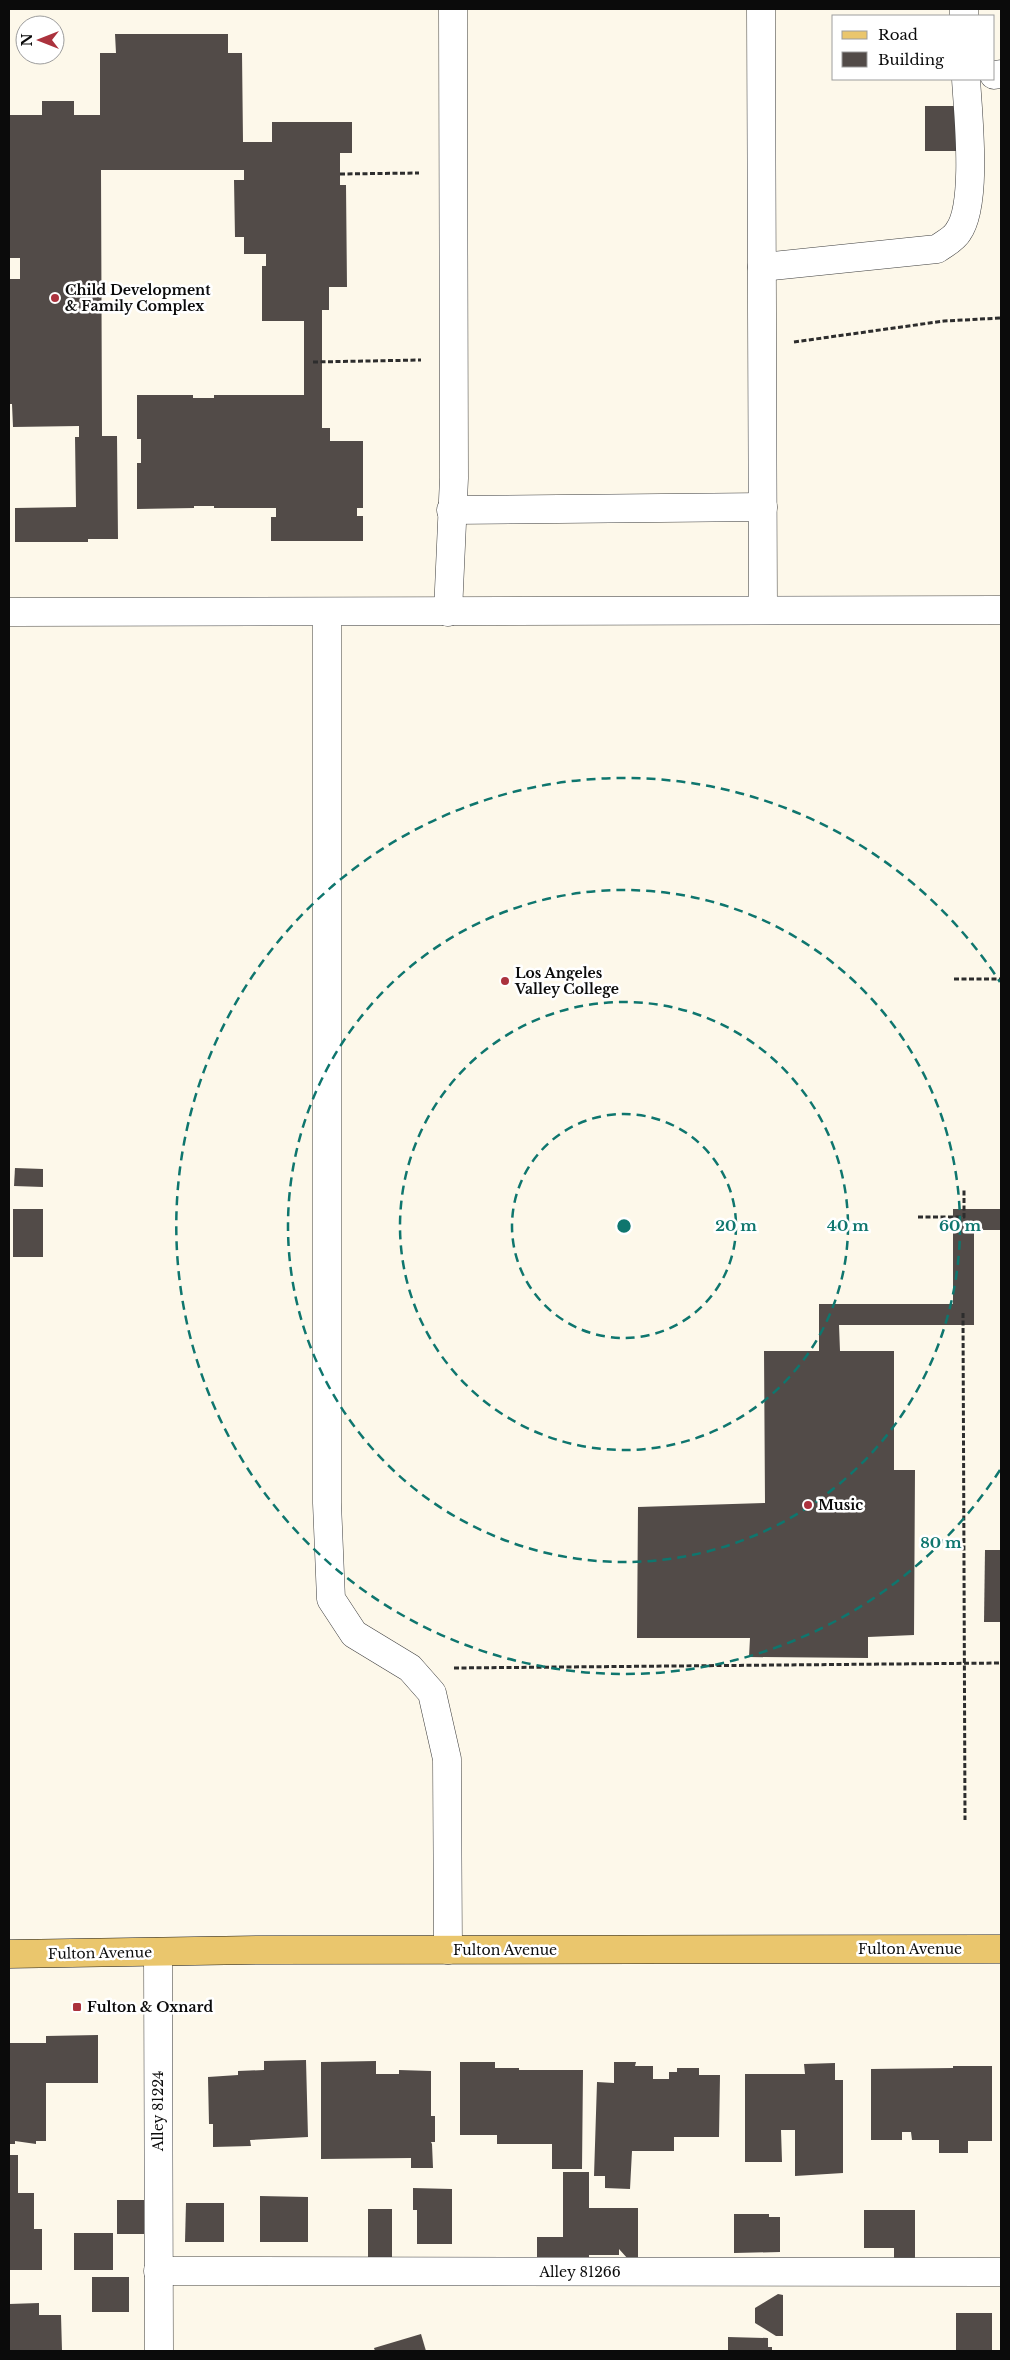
<svg xmlns="http://www.w3.org/2000/svg" width="1010" height="2360" viewBox="0 0 1010 2360" font-family="'Libre Baskerville',serif">
  <rect width="100%" height="100%" fill="#fdf8ea"/>
  <g fill="#524b48">
    <path d="M115 34H228V53H242L243 142H272V122H352V153H340V185H346L347 287H329V310H322V428H330V441H363V508H357V516H363V541H271V517H276V508H214V506H194V508L137 509V463H141V439H137V395H193V398H214V395H304V321H262V266H266V254H244V237H235L234 180H244V170H101L102 436H117L118 539H88V542H15V508L76 507 75 437H79V426L13 427 12 404H9V279H20V258H9V115H42V101H74V115H100V53H116Z"/>
    <rect x="925" y="106" width="33" height="45"/>
    <path d="M15 1168 43 1169V1187L14 1186Z"/>
    <rect x="13" y="1209" width="30" height="48"/>
    <path d="M953 1209H1001V1230H974V1325H839L840 1351H894V1470H915L914 1635 868 1637V1658L749 1657 750 1638H637L638 1507 765 1503 764 1351H819V1304H953Z"/>
    <path d="M985 1550H1001V1622H984Z"/>
    <path d="M98 2035V2083H46V2141H36V2144L15 2141V2144H9V2043H46V2036Z"/>
    <path d="M306 2060 308 2137 250 2140 251 2146 213 2147V2124H209L208 2077 238 2075V2071L264 2070V2061Z"/>
    <path d="M376 2061V2074H399V2070L431 2071V2116H435V2142H431L432 2144 433 2168H411V2158L321 2159V2062Z"/>
    <path d="M460 2062H495V2068H519V2070H583L582 2169H552V2144H497V2135H460Z"/>
    <path d="M614 2062H636L635 2066H653V2079H669V2072H677V2068H699V2075H720L719 2137H674V2151H632L630 2189 605 2188V2176H594L597 2082 614 2083Z"/>
    <path d="M835 2063V2080H843V2173L795 2176V2130H781L782 2162H745V2074H805L804 2064Z"/>
    <path d="M953 2066H992V2141H968V2153H939V2140H912L911 2132H902V2140H871V2069L953 2068Z"/>
    <path d="M9 2155H18V2193H34V2229H42V2270H9Z"/>
    <path d="M563 2172H589V2208H638V2259H628L619 2249V2255H589V2259H537V2237H563Z"/>
    <path d="M413 2188 452 2189V2244H417V2210H413Z"/>
    <path d="M260 2196 308 2197V2242H260Z"/>
    <rect x="117" y="2200" width="27" height="34"/>
    <path d="M186 2203H224V2242H185Z"/>
    <rect x="368" y="2209" width="24" height="50"/>
    <path d="M864 2210H915V2259H894V2248H864Z"/>
    <path d="M734 2214H769V2217H780V2252L734 2253Z"/>
    <rect x="74" y="2233" width="39" height="37"/>
    <rect x="92" y="2277" width="37" height="35"/>
    <path d="M778 2294 783 2295V2336H776L755 2323V2308Z"/>
    <path d="M39 2303V2315H61L62 2351H9V2304Z"/>
    <rect x="956" y="2313" width="36" height="38"/>
    <path d="M421 2334 426 2351H375L374 2348Z"/>
    <path d="M728 2337 768 2338V2347H772V2351H728Z"/>
  </g>
  <g fill="none" stroke-linecap="round" stroke-linejoin="round">
    <defs>
      <g id="minor">
        <path d="M761 9 763 610"/>
        <path d="M964 9V16"/>
        <path d="M994 75 1001 74"/>
        <path d="M762 267 937 249C944 244 954 239 958 232 978 205 968 114 966 79"/>
        <path d="M451 510 763 507"/>
        <path d="M9 612 1001 610"/>
        <path d="M327 612V1503L331 1599 354 1634 410 1668 432 1693 447 1759 448 1950"/>
        <path d="M448 612 454 478 453 9"/>
        <path d="M158 1952 159 2351"/>
        <path d="M158 2271 1001 2272"/>
      </g>
      <path id="major" d="M9 1954 257 1950 1001 1949"/>
    </defs>
    <use href="#minor" stroke="#3e3e3e" stroke-width="29"/>
    <use href="#major" stroke="#1c1c1c" stroke-width="29"/>
    <g stroke="#2d2d2d" stroke-width="3" stroke-dasharray="5 2.5" stroke-linecap="butt">
      <path d="M340 174 419 173"/>
      <path d="M794 342 944 321 1001 318"/>
      <path d="M313 362 421 360"/>
      <path d="M954 979H1001"/>
      <path d="M918 1217H964V1189"/>
      <path d="M963 1313 965 1820"/>
      <path d="M454 1668 1001 1663"/>
    </g>
    <use href="#minor" stroke="#fff" stroke-width="28"/>
    <use href="#major" stroke="#eac66d" stroke-width="28"/>
  </g>
  <g fill="none" stroke="#0f766e" stroke-width="2.5" stroke-dasharray="9 6">
    <circle cx="624" cy="1226" r="112"/>
    <circle cx="624" cy="1226" r="224"/>
    <circle cx="624" cy="1226" r="336"/>
    <path d="M1000 1470A448 448 0 1 1 1000 982"/>
  </g>
  <g fill="#ab323d" stroke="#fff" stroke-width="2">
    <circle cx="55" cy="298" r="5"/>
    <circle cx="505" cy="981" r="5"/>
    <circle cx="808" cy="1505" r="5"/>
    <rect x="72" y="2002" width="10" height="10" rx="2.5"/>
  </g>
  <g text-anchor="middle" dominant-baseline="central" stroke-width="5" stroke-linejoin="round" paint-order="stroke">
    <g font-size="14" font-weight="bold" fill="#0b0b0b" stroke="#fff" text-anchor="start">
      <text x="65" y="290">Child Development<tspan x="65" dy="16">&amp; Family Complex</tspan></text>
      <text x="515" y="973">Los Angeles<tspan x="515" dy="16">Valley College</tspan></text>
      <text x="818" y="1505">Music</text>
      <text x="87" y="2007">Fulton &amp; Oxnard</text>
    </g>
    <g font-size="14" fill="#0b0b0b" stroke="#fff">
      <text x="910" y="1949">Fulton Avenue</text>
      <text x="505" y="1950">Fulton Avenue</text>
      <text transform="translate(100 1953) rotate(-1)">Fulton Avenue</text>
      <text transform="translate(158 2111) rotate(-90)">Alley 81224</text>
      <text x="580" y="2272">Alley 81266</text>
    </g>
  </g>
  <circle cx="624" cy="1226" r="8" fill="#0f766e" stroke="#fff" stroke-width="2.5"/>
  <g font-size="15" text-anchor="middle" font-weight="bold" fill="#0f766e" stroke="#fff" stroke-width="5" stroke-linejoin="round" paint-order="stroke">
    <text x="736" y="1231">20 m</text>
    <text x="848" y="1231">40 m</text>
    <text x="960" y="1231">60 m</text>
    <text x="941" y="1548">80 m</text>
  </g>
  <rect width="1010" height="2360" fill="none" stroke="#0b0b0b" stroke-width="20"/>
  <rect x="832" y="15" width="162" height="65" fill="#ffffff" stroke="#9d9d9d"/>
  <rect x="842" y="31" width="25" height="8" fill="#eac66d" stroke="#9d9d9d"/>
  <text x="878" y="40" font-size="15" fill="#0b0b0b">Road</text>
  <rect x="842" y="52" width="25" height="15" fill="#524b48" stroke="#9d9d9d"/>
  <text x="878" y="65" font-size="15" fill="#0b0b0b">Building</text>
  <g transform="translate(40 40) rotate(270)"><circle r="24" fill="#ffffff" stroke="#9d9d9d"/>
  <path d="M0-4L9 19L0 12L-9 19Z" fill="#ab323d"/>
  <text y="-8" font-size="14" font-weight="bold" text-anchor="middle" fill="#0b0b0b">N</text>
  </g>
</svg>
